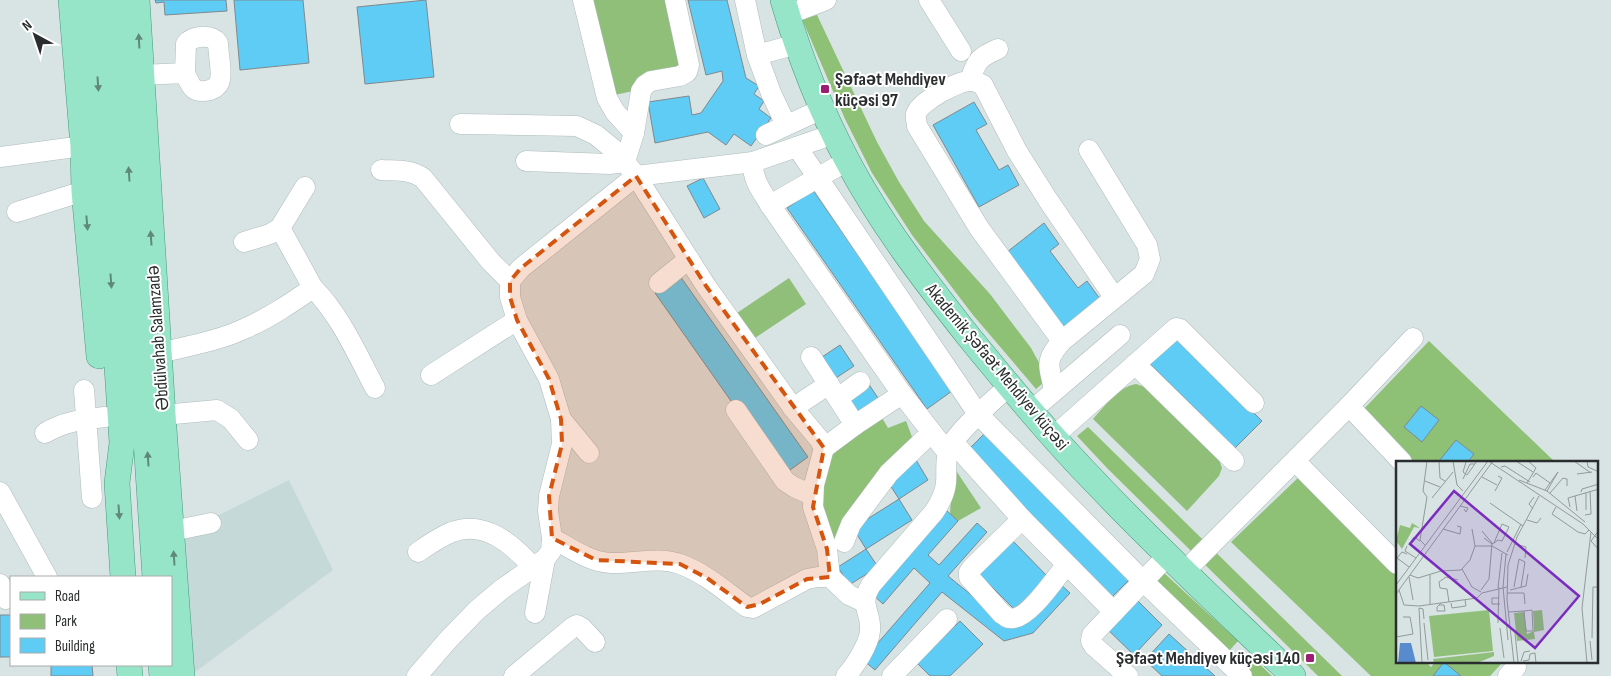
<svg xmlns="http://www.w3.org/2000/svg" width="1611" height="676" viewBox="0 0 1611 676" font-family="'Sofia Sans Condensed',sans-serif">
  <rect width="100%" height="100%" fill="#d8e3e3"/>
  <path fill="#c5d9d8" d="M289 480 333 570 191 675 179 521 219 515Z"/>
  <g fill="#90bf7a">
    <path d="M587 0H669L688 79 610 96Z"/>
    <path d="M789 278 806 304 755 338 737 313Z"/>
    <path d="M1136 384 1145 387 1219 460 1222 468 1219 476 1187 511 1093 419C1106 405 1118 387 1136 384Z"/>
    <path d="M953 466 981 508 958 521 950 514Z"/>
  </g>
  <g fill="#8ec075">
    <path d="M817 15 877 142 899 182 924 221 990 294 1031 348 1048 379 1036 389 973 315 912 235 872 173 845 119 802 19Z"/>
    <path d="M1429 341 1555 462H1409L1361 412Z"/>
    <path d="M878 411 888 428 906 421 917 450 830 553 809 502 830 439Z"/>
    <path d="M1088 427 1342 676H1318L1108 469 1077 436Z"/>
    <path d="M1302 474 1397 569V662H1426L1431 667 1435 662H1503L1490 676H1371L1231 542Z"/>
    <path d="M1163 572 1238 641 1228 652 1154 582Z"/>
    <path d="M1250 655 1272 676H1252L1241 666Z"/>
  </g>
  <g fill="#5eccf5" stroke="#80898d">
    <path d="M155 0H226L227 11 165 15 164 2 156 3Z"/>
    <path d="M234 0H303L309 63 240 70Z"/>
    <path d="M426 0 434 77 365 84 357 7Z"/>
    <path d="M688 0H727L746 78 759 86 754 94 764 101 759 109 771 118 751 146 734 134 726 145 708 132 655 143 648 102 689 96 692 115 701 113 723 81 722 71 706 75Z"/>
    <path d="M974 102 987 124 976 130 999 170 1008 165 1019 185 979 207 933 125Z"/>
    <path d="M703 178 720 209 704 218 687 186Z"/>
    <path d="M813 190 952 391 927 409 787 208Z"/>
    <path d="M1044 223 1059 244 1050 251 1078 288 1087 281 1100 299 1064 327 1007 252Z"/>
    <path d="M680 276 808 457 783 475 655 293Z"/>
    <path d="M1176 336 1262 421 1235 448 1149 363Z"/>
    <path d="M840 345 854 366 833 380 819 359Z"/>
    <path d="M868 383 882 404 861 418 847 397Z"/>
    <path d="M1421 406 1439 420 1422 442 1404 427Z"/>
    <path d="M986 432 1131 578 1111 598 966 452Z"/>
    <path d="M1456 440 1474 454 1468 462H1440L1439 461Z"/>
    <path d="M916 460 928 480 899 499 886 479Z"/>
    <path d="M899 499 912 520 866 549 853 528Z"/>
    <path d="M946 510 958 521 928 555 939 565 977 523 987 532 948 576 1007 624 1058 582 1070 593 1033 633 1004 641 942 592 875 670 863 660 930 583 914 568 883 604 873 595Z"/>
    <path d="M1012 540 1049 578 1016 611 979 574Z"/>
    <path d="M866 549 878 567 849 585 838 567Z"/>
    <path d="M1134 597 1162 625 1134 655 1105 627Z"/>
    <rect x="0" y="615" width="11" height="42"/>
    <path d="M960 621 983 644 950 676H930L917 663Z"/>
    <path d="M1169 634 1215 676H1162L1145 660Z"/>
    <path d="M1444 662 1461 676H1433Z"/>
    <path d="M51 665H92L93 676H51Z"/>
  </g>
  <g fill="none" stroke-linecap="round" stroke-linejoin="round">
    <defs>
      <g id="minor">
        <path d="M583 0 607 98 615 112 634 133"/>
        <path d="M745 0 757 55 771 93 786 125"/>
        <path d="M929 0 961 51"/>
        <path d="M787 15 826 0"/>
        <path d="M757 55 797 44"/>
        <path d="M141 75 185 73 186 44C192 36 211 33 218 43 218 52 223 75 219 83 217 87 213 89 210 90 193 94 191 87 185 73"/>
        <path d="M970 81C976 61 979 57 998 49"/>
        <path d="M460 124 577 126 596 135 618 153 636 176 706 286 793 408 819 439 824 448 814 485 813 507 827 549 830 577"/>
        <path d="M766 135 822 109"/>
        <path d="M797 147 978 414 1143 581 1242 676"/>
        <path d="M0 157 83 146"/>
        <path d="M526 161 609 164 625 162 634 133 641 91 645 85 651 81 680 76 687 72 689 65 675 0"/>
        <path d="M753 162C752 179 761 190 770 205L902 394 947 452"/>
        <path d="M381 170C397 171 410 169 423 178L491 262 510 281V297L517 320 549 379 561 419 562 444 549 496 548 511 552 538 551 551 545 559 502 589 477 610 447 641 417 676"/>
        <path d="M770 205 847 161"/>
        <path d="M17 212 84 191"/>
        <path d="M280 228 305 187"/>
        <path d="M510 281 521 268 636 176 753 162 834 134"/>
        <path d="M659 283 689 259"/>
        <path d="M313 288C339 313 358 356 375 388"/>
        <path d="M1062 341 979 228 917 126C917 122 915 118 916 114 919 102 959 80 971 81 975 81 979 83 983 85L1017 151 1048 200 1114 297"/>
        <path d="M159 353C188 346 219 341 246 328 269 318 291 303 313 288L280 228 270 234 244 242"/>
        <path d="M811 357 855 425"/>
        <path d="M1135 364 1234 461"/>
        <path d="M431 375 517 320"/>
        <path d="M84 390 92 498"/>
        <path d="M1054 390C1049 365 1044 361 1062 341L1144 274 1150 259 1147 245 1089 150"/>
        <path d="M838 398 860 382"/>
        <path d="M1349 406 1413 338"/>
        <path d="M793 408 829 384"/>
        <path d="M736 410 785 481 794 487 812 495"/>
        <path d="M1030 412 1120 335"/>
        <path d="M163 415 217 410 231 419 248 440"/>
        <path d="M561 419 589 453"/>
        <path d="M45 433C65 421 81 420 105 417"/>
        <path d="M1053 437 1176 328 1180 329 1254 403"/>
        <path d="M953 442 1022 519 1114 612"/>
        <path d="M824 448 855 425 902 394"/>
        <path d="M1295 461 1397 564"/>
        <path d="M0 492 47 577"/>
        <path d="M1022 519 973 567 969 572V577L1002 614C1005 615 1006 618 1009 618 1026 623 1057 576 1066 565"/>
        <path d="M172 531 211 523"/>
        <path d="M552 538C570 548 590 562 611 563 634 564 658 556 680 564 705 573 726 592 747 607L753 608 807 579 818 577H830L849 595 864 602"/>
        <path d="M844 542 851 524 889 473 931 433"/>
        <path d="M418 552C428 545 440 537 452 532 485 520 512 544 533 567"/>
        <path d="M1185 571 1349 406 1402 462"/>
        <path d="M0 584 6 599"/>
        <path d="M535 613 545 559"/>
        <path d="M514 676 573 627 577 625 582 628 595 642"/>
        <path d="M846 676C855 666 869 644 870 631 872 611 858 606 871 585L934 512C940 503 945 494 946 483 947 473 945 462 948 452 953 434 994 400 1009 386"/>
        <path d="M892 676 947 619"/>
        <path d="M1128 676 1094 646 1091 641 1092 635 1168 555"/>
        <path d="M1508 676 1516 667"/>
      </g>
      <g id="major">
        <path d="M71 0 83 146 84 191 99 356"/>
        <path d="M93 0 122 443 117 483 123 577"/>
        <path d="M117 0 155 577"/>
        <path d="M137 0 163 415 182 676"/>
        <path d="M783 0C799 55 820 109 847 160 880 223 925 281 969 337 1010 387 1051 437 1096 483 1159 550 1227 612 1293 676"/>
        <path d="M129 665 130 676"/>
        <path d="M161 665 162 676"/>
      </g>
    </defs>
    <use href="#minor" stroke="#b0bbbb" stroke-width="21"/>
    <use href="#major" stroke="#439a7b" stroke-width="26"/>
    <use href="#minor" stroke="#fff" stroke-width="20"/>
    <use href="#major" stroke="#97e5c9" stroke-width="25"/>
  </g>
  <defs><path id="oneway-solid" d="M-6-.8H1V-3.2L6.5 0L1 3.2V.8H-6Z" transform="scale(1.25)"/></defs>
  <g fill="#60897b">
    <use href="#oneway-solid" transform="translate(139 41) rotate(-93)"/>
    <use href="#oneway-solid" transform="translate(98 84) rotate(86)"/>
    <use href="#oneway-solid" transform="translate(129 174) rotate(-94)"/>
    <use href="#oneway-solid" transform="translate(87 223) rotate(85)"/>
    <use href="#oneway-solid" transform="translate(151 238) rotate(-94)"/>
    <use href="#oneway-solid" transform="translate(111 281) rotate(86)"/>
    <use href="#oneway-solid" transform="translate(148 459) rotate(-94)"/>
    <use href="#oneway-solid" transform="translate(119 512) rotate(86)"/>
    <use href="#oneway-solid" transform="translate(174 558) rotate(-94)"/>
  </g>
  <path fill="#d5550f" fill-opacity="0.2" stroke="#d5550f" stroke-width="4" stroke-dasharray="10 6" stroke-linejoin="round" d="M636 176 706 286 824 448 813 507 827 549 830 577 807 579 760 604 747 607 707 578 680 564 596 560 552 538 549 496 562 444 561 419 549 379 517 320 510 297V281L521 268Z"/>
  <g fill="#9c1d72" stroke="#fff" stroke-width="2">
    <rect x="820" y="84" width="10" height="10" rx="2.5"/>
    <rect x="1305" y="653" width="10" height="10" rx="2.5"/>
  </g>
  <g text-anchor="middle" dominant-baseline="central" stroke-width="4" stroke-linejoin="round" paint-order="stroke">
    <g font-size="18" font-weight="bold" fill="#292d2d" stroke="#fff" text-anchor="start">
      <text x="835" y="79">Şəfaət Mehdiyev<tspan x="835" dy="21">küçəsi 97</tspan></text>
      <text x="1300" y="658" text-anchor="end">Şəfaət Mehdiyev küçəsi 140</text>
    </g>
    <g font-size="18" fill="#292d2d" stroke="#fff">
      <text transform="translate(158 338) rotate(-94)">Əbdülvahab Salamzadə</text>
      <text transform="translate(997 367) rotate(50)">Akademik Şəfaət Mehdiyev küçəsi</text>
    </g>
  </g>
  <g transform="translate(1396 461)">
    <rect width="202" height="202" fill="#d8e3e3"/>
    <path d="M16 62 24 67 18 66 6 88 0 80 4 64 14 67ZM93 149 97 190 38 196 33 155ZM98 191V195L81 202H38L37 198Z" fill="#90bf7a"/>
    <path d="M146 149 148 169 138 171 139 178 121 180 118 152 128 151 131 173 138 170 137 150Z" fill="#8ec075"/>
    <path d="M4 182H15L20 202H2Z" fill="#578bcd"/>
    <path fill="none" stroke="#929a9a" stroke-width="1" d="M43 0 44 17 49 20M57 0 61 24 67 30M120 0 137 11M178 0 195 12M191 0 192 6 203 11M70 1 67 11 71 14 81 0M94 1 187 63 203 79M105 6 109 5 134 21M181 13 196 11M86 16 101 24M137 16 140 12 154 22M67 18 74 3H79M123 19 151 30 189 61M29 20 44 26M131 22 140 7 132 0M149 29 162 11 151 30M99 30 106 17 102 15M185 31 186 28 203 23M154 32 167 17 171 18V25M179 35 181 50M36 37 57 11M94 42 127 65M64 45 72 47 70 51 68 48M160 46 156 53 182 71 189 73 193 69M174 46 172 37 203 28M137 48 133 43 138 36M190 49V32M189 54 195 53 194 30M131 59 141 62 145 57M47 68 64 73 65 66 61 65M203 69 195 80 203 89M88 77 96 83 98 82 102 79 106 80 113 66 106 63 98 82M13 83 18 76 24 80M119 83 130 86 129 97M29 84 24 79 31 36 27 30 31 0M11 85 9 90 20 97M79 85H96L112 94M111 91 125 63M11 93 6 91 1 97 13 106M110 93 107 126 112 179M66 108 76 126 85 131M14 114 22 117 45 110 65 109 74 99 79 85 76 68M13 116 17 139M0 124 92 0M118 126 123 98 129 101 125 126M102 127 106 92M3 129 8 144 23 145 81 137 86 132 111 126M85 129 93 118 96 82 86 70M114 129 130 125 132 113M111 132H128L129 143M0 133 97 0M103 137H96V143H104M53 141 51 128 44 127 43 121 50 116 62 119M55 142 56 147 70 145 69 139M34 143V114M43 144H48L49 150H41V146L45 142M113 151 128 150 130 170H137L136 149 128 150M28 162 32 199M102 162 103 126M104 167 108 197M119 172 122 201M0 176 17 173 14 156H7M196 177 197 126H203M194 180 196 199M125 200 128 191 134 190M127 200 133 199 134 193 139 192 140 202M26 202 23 147 27 148 28 158M118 202 111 139 112 104 121 76 143 35M191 202 186 147 195 71"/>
    <path fill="#7b2cbf" fill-opacity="0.15" stroke="#7b2cbf" stroke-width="2.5" d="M58 30 183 135 139 187 14 83Z"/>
    <rect width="202" height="202" fill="none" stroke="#292d2d" stroke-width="2.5"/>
  </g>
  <rect x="10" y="576" width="162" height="90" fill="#ffffff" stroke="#a9abab"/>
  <rect x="20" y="592" width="25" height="8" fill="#97e5c9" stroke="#a9abab"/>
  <text x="55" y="601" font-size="15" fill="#292d2d">Road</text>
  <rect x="20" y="614" width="25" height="15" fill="#90bf7a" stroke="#a9abab"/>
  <text x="55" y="626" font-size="15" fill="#292d2d">Park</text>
  <rect x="20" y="638" width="25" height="15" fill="#5eccf5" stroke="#a9abab"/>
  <text x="55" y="651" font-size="15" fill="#292d2d">Building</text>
  <g transform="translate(35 35) rotate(320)" stroke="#ffffff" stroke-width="4" paint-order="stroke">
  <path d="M0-4L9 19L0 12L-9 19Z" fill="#292d2d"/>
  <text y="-8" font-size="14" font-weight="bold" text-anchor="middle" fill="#292d2d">N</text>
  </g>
</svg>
